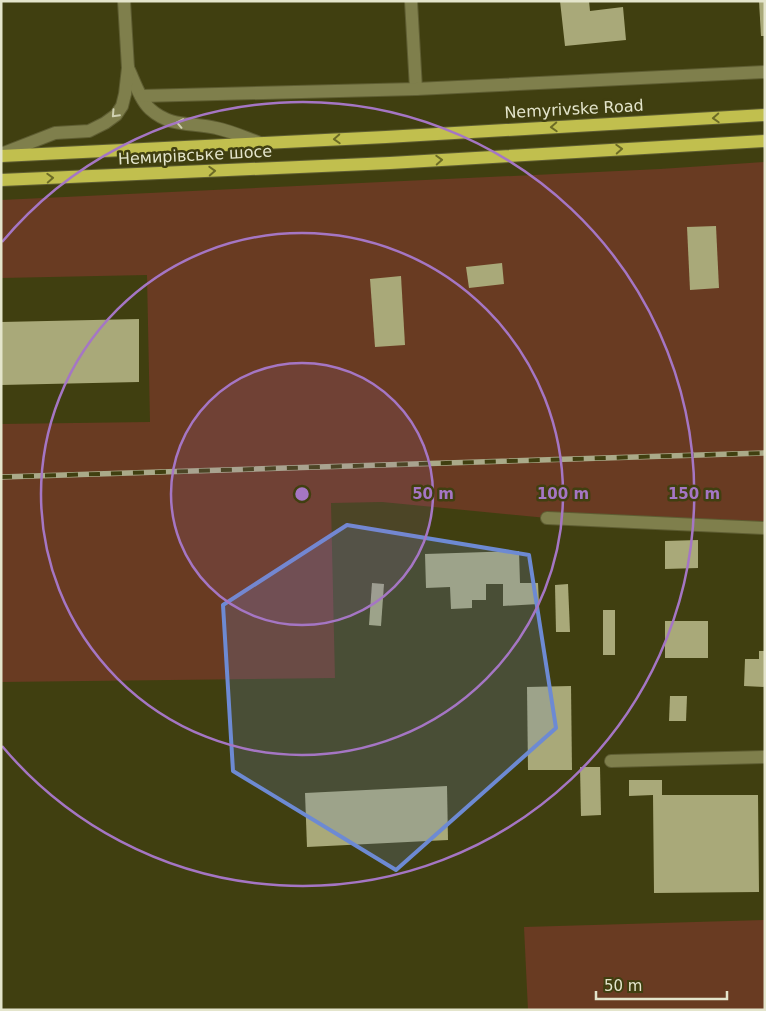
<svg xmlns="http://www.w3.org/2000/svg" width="766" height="1011" viewBox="0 0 766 1011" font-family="'DejaVu Sans',sans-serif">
  <rect width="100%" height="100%" fill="#403f10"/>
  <g fill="#693b22">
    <path d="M765 162V528L547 518 382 502 331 503 335 678 1 682V424L150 422 147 275 1 278V200L660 169Z"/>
    <path d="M765 920V1010H528L524 927Z"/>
  </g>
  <g fill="#a9a979">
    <path d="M560 1H589L590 11 623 7 626 40 565 46Z"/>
    <path d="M759 1H765V36H761Z"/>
    <path d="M716 226 719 288 690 290 687 227Z"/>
    <path d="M502 263 504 284 469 288 466 267Z"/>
    <path d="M401 276 405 345 375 347 370 279Z"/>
    <path d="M139 319V382L1 385V322Z"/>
    <path d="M698 540V568L665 569V541Z"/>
    <path d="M519 551 520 583H538L539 604 503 606V584H486V600H472V608L451 609 450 587 426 588 425 554Z"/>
    <path d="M372 583 384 584 381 626 369 625Z"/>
    <path d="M568 584 570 632H556L555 585Z"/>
    <rect x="603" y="610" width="12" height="45"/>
    <rect x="665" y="621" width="43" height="37"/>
    <path d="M759 651H765V687L744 686 745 659H759Z"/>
    <path d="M571 686 572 770H528L527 687Z"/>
    <path d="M670 696H687L686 721H669Z"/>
    <path d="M580 767H600L601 815 581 816Z"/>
    <path d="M629 780H662V795H758L759 892 654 893 653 795 629 796Z"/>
    <path d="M447 786 448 840 307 847 305 793Z"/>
  </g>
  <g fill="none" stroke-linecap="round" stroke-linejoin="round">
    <defs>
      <g id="minor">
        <path d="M411 1 416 89"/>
        <path d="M128 68C134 80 140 100 150 109 171 128 192 122 216 128 231 131 246 138 260 143"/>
        <path d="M141 96 416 89 765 72"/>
        <path d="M1 154 55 133 89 131 105 123 116 115 122 106 125 94 128 68 124 1"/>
        <path d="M547 518 765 528"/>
        <path d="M611 761 765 757"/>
      </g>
      <g id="major">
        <path d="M1 156 386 137 765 115"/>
        <path d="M1 180 390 163 765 141"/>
      </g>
    </defs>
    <use href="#minor" stroke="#5e5d32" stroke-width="14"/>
    <use href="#major" stroke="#5e5d32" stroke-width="14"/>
    <use href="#minor" stroke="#7f7f4c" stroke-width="12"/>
    <use href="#major" stroke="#c1bf4e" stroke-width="12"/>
    <defs>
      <path id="rail" d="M1 477 765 453"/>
    </defs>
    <use href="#rail" stroke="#aaaa89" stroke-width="5.5"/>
    <use href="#rail" stroke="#403f10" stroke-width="4" stroke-dasharray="11" stroke-linecap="butt"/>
  </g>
  <defs><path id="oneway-chevron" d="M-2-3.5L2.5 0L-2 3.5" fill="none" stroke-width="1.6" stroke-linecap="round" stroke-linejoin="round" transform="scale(1.25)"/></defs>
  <g stroke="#d0d1b2">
    <use href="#oneway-chevron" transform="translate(115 114) rotate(133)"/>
    <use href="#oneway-chevron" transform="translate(180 123) rotate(-168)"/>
  </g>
  <g stroke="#6d6c26">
    <use href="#oneway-chevron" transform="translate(716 118) rotate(177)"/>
    <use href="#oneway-chevron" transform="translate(554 127) rotate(177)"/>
    <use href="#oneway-chevron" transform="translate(337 139) rotate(177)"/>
    <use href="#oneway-chevron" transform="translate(619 149) rotate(-3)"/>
    <use href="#oneway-chevron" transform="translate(439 160) rotate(-3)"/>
    <use href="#oneway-chevron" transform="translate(212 171) rotate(-3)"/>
    <use href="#oneway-chevron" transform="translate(50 178) rotate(-3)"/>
  </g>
  <path fill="#6d8ad3" fill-opacity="0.2" stroke="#6d8ad3" stroke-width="4" stroke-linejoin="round" d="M347 525 529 555 556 728 396 870 233 771 223 605Z"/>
  <circle cx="302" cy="494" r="131" fill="#a576c4" fill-opacity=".12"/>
  <g fill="none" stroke="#a576c4" stroke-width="2.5">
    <circle cx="302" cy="494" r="131"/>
    <circle cx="302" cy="494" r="261"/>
    <path d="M2 242A392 392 0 1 1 2 746"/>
  </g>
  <g text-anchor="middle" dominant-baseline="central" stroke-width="5" stroke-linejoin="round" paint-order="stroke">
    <g font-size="16" fill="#e4e5cc" stroke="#403f10">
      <text transform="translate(574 109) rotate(-3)">Nemyrivske Road</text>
      <text transform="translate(195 155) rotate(-3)">Немирівське шосе</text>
    </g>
  </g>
  <circle cx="302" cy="494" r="8" fill="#a576c4" stroke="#403f10" stroke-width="2.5"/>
  <g font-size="15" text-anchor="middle" font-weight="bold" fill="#a576c4" stroke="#403f10" stroke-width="5" stroke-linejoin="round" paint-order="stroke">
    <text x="433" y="499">50 m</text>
    <text x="563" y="499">100 m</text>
    <text x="694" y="499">150 m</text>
  </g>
  <rect width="766" height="1011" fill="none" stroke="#e4e5cc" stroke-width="5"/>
  <path d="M596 991v8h131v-8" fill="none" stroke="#e4e5cc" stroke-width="2.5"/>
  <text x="604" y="991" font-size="15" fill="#e4e5cc" stroke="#403f10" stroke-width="4" paint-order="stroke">50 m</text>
</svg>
